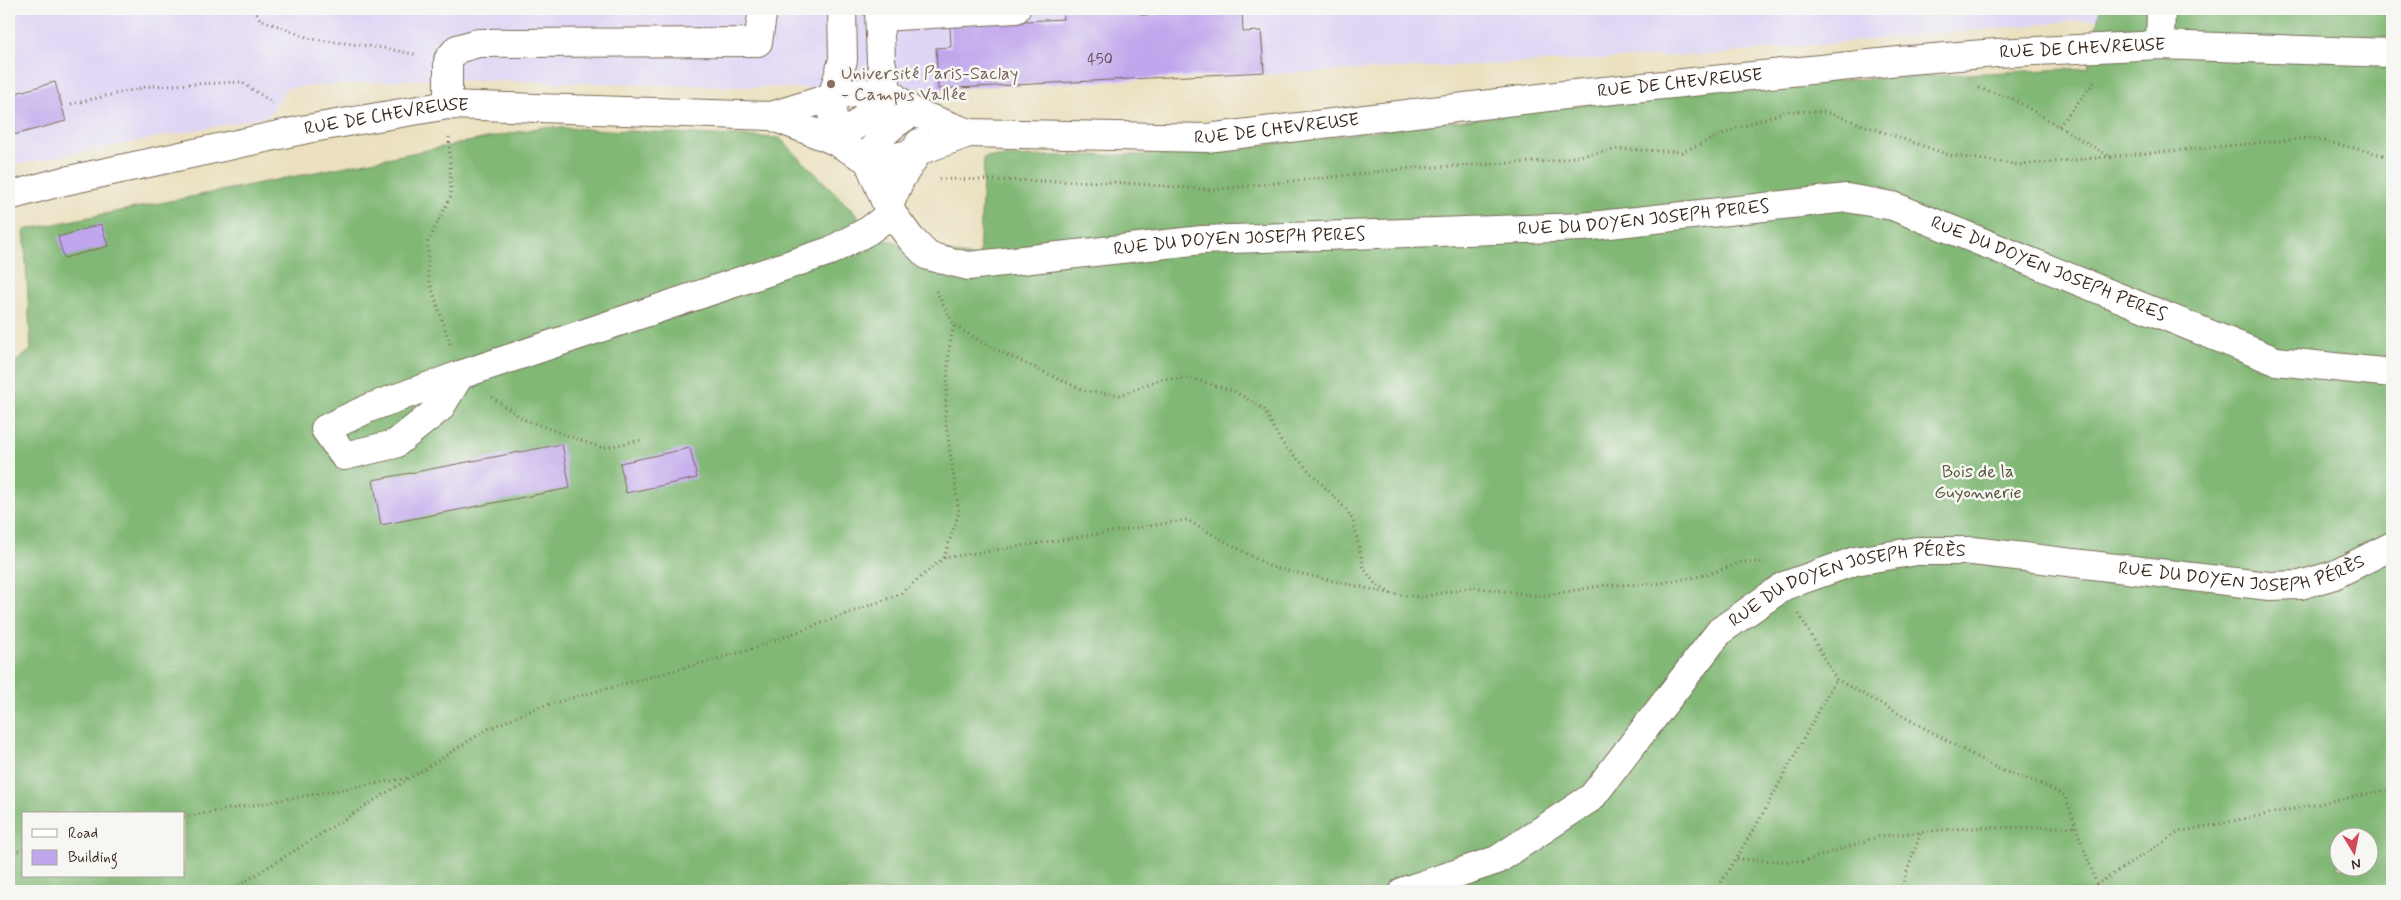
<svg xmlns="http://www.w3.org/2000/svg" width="2401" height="900" viewBox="0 0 2401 900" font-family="Mynerve,sans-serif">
  <rect width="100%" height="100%" fill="#f6f6f2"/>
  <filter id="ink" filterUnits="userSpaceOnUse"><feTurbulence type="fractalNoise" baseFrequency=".02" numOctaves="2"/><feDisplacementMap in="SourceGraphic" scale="10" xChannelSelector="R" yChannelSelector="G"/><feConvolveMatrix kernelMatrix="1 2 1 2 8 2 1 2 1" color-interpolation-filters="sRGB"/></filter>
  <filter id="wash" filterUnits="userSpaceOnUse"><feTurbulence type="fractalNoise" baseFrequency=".0096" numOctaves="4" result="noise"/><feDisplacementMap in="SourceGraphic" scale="20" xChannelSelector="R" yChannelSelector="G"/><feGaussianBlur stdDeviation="1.12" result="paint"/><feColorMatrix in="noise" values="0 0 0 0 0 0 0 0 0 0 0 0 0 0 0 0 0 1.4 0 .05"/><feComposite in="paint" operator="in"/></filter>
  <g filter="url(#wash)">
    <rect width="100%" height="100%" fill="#ebe1c0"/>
    <path fill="#dfd5f5" d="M9 9H2392V12L2235 18 2096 19 1719 54 938 89 801 88 427 79 286 88 269 116 9 166Z"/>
    <path fill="#81b875" stroke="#5e714a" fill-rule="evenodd" d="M2100 9H2392V891H9V367L31 350 24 230 543 127 780 138 881 239 979 258 984 157 1192 154 1743 85 2088 68ZM24 814H184V876H24ZM2338 838H2368V868H2338Z"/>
    <g id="blocks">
      <g fill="#c0a6ed">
        <path d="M1062 9H1141V15L1242 10 1243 32 1261 31 1264 72 938 89 936 48 951 47 950 25 1063 19Z"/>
        <path d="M55 82 66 121 10 136 9 95Z"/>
        <path d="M101 224 108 246 64 258 58 237Z"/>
        <path d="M562 444 570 488 381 525 373 480Z"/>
        <path d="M690 448 697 478 626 493 620 463Z"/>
      </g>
    </g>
  </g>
  <g filter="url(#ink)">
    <use href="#blocks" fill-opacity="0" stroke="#796a57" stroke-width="1"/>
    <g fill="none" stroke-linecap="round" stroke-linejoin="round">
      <defs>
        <g id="minor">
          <path d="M879 9 881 61 888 92"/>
          <path d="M880 17 1016 9"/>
          <path d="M2160 45 2161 9"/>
          <path d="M448 105V60L457 49 478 43 758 42 763 9"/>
          <path id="s1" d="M913 112C889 127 879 134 868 160L888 208 911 239 928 256 968 266 1202 240 1582 227 1847 198 1893 206 2276 361 2392 373"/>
          <path d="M771 116 833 140 868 160 892 158 919 151 969 133"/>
          <path d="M833 140 832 97 843 60 842 9"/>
          <path d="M833 140C856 128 872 112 888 92"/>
          <path id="s2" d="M9 196 60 182 307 129 448 105 771 116 832 97 853 93 888 92 913 112 969 133 1207 138 1565 95 1909 60 1996 53 2160 45 2392 53"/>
          <path d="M888 208 901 178 919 151V143"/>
          <path d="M460 375 440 408 395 444 344 456 325 429 369 408 460 375 830 251 868 231 892 213"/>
          <path id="s3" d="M1404 891 1497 860 1592 797 1720 631 1784 586 1855 561 1917 551H1973L2269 586 2300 585 2334 575 2392 546"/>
        </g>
      </defs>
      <use href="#minor" stroke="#796a57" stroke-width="30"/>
      <g stroke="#796a57" stroke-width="3" stroke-dasharray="1 4" stroke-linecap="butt">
        <path d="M254 9 260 19 311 39 384 48 418 55"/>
        <path d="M1979 88 2013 99 2112 158"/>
        <path d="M71 104 150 86 241 82 273 103"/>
        <path d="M2059 126 2095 81"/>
        <path d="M449 137 451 196"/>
        <path d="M939 179 1113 182 1212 190 1412 168 1551 161 1619 149 1682 152 1738 128 1787 111 1826 112 1949 155 2020 165 2311 138 2392 157"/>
        <path d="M936 291 954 325 990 347 1085 391 1121 395 1160 379 1189 378 1234 391 1264 409 1281 442 1346 509 1353 521 1364 568 1375 584 1392 594 1421 597 1473 587 1540 596 1607 585 1656 584 1706 575 1742 562H1762"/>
        <path d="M450 344 428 276V242L451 196"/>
        <path d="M492 397 523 419 602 448 641 440"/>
        <path d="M944 558 959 512 945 417 949 349 954 325"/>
        <path d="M1799 614 1836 679 2000 770 2039 783 2065 796 2099 891"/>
        <path d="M184 817 407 778"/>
        <path d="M9 855 24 849"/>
        <path d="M1737 859 1801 862 1880 836 1964 828 2076 827"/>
        <path d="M2096 885 2179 832 2392 789"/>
        <path d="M230 891 488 729 539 707 746 651 900 594 944 558 1187 520 1271 567 1392 594"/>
        <path d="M1716 891 1761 817 1836 679"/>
        <path d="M1900 891 1921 832"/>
      </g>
      <use href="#minor" stroke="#fff" stroke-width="28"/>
    </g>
  </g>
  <circle fill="#8d6e63" stroke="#f6f6f2" stroke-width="2" cx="831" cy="84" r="5"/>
  <g text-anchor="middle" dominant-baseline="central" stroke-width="5" stroke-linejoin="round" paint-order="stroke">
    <g font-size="15" fill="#5c4952">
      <text x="1100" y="60">450</text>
    </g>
    <g font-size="18" fill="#3b2a1e" stroke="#f6f6f2">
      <text stroke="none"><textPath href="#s2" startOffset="2102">RUE DE CHEVREUSE</textPath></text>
      <text stroke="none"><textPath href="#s2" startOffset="1698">RUE DE CHEVREUSE</textPath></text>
      <text stroke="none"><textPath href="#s2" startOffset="386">RUE DE CHEVREUSE</textPath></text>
      <text stroke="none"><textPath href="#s2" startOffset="1292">RUE DE CHEVREUSE</textPath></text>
      <text stroke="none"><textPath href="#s1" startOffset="901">RUE DU DOYEN JOSEPH PERES</textPath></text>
      <text stroke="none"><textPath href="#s1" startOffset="496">RUE DU DOYEN JOSEPH PERES</textPath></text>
      <text stroke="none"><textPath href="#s1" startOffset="1320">RUE DU DOYEN JOSEPH PERES</textPath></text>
      <text stroke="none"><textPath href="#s3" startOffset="966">RUE DU DOYEN JOSEPH PÉRÈS</textPath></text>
      <text stroke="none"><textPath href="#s3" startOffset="561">RUE DU DOYEN JOSEPH PÉRÈS</textPath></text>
    </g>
    <g font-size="18" fill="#785e54" stroke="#f6f6f2" text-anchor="start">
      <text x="841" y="74">Université Paris-Saclay<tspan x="841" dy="21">- Campus Vallée</tspan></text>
    </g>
    <g font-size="18" fill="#555639" stroke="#f6f6f2">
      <text x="1978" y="472">Bois de la<tspan x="1978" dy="21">Guyonnerie</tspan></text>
    </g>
  </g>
  <rect width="2401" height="900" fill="none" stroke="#f6f6f2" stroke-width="30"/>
  <rect x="22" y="812" width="162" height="65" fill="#f6f6f2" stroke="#aba49d"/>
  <rect x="32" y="829" width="25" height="8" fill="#ffffff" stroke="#aba49d"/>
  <text x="68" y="838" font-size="15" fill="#3b2a1e">Road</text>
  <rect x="32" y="850" width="25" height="15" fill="#c0a6ed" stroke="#aba49d"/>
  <text x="68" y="862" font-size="15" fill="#3b2a1e">Building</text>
  <g transform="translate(2354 852) rotate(170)"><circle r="24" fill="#f6f6f2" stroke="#aba49d"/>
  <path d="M0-4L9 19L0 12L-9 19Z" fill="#d1495b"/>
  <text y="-8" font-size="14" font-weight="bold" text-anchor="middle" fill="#3b2a1e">N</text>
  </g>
</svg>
